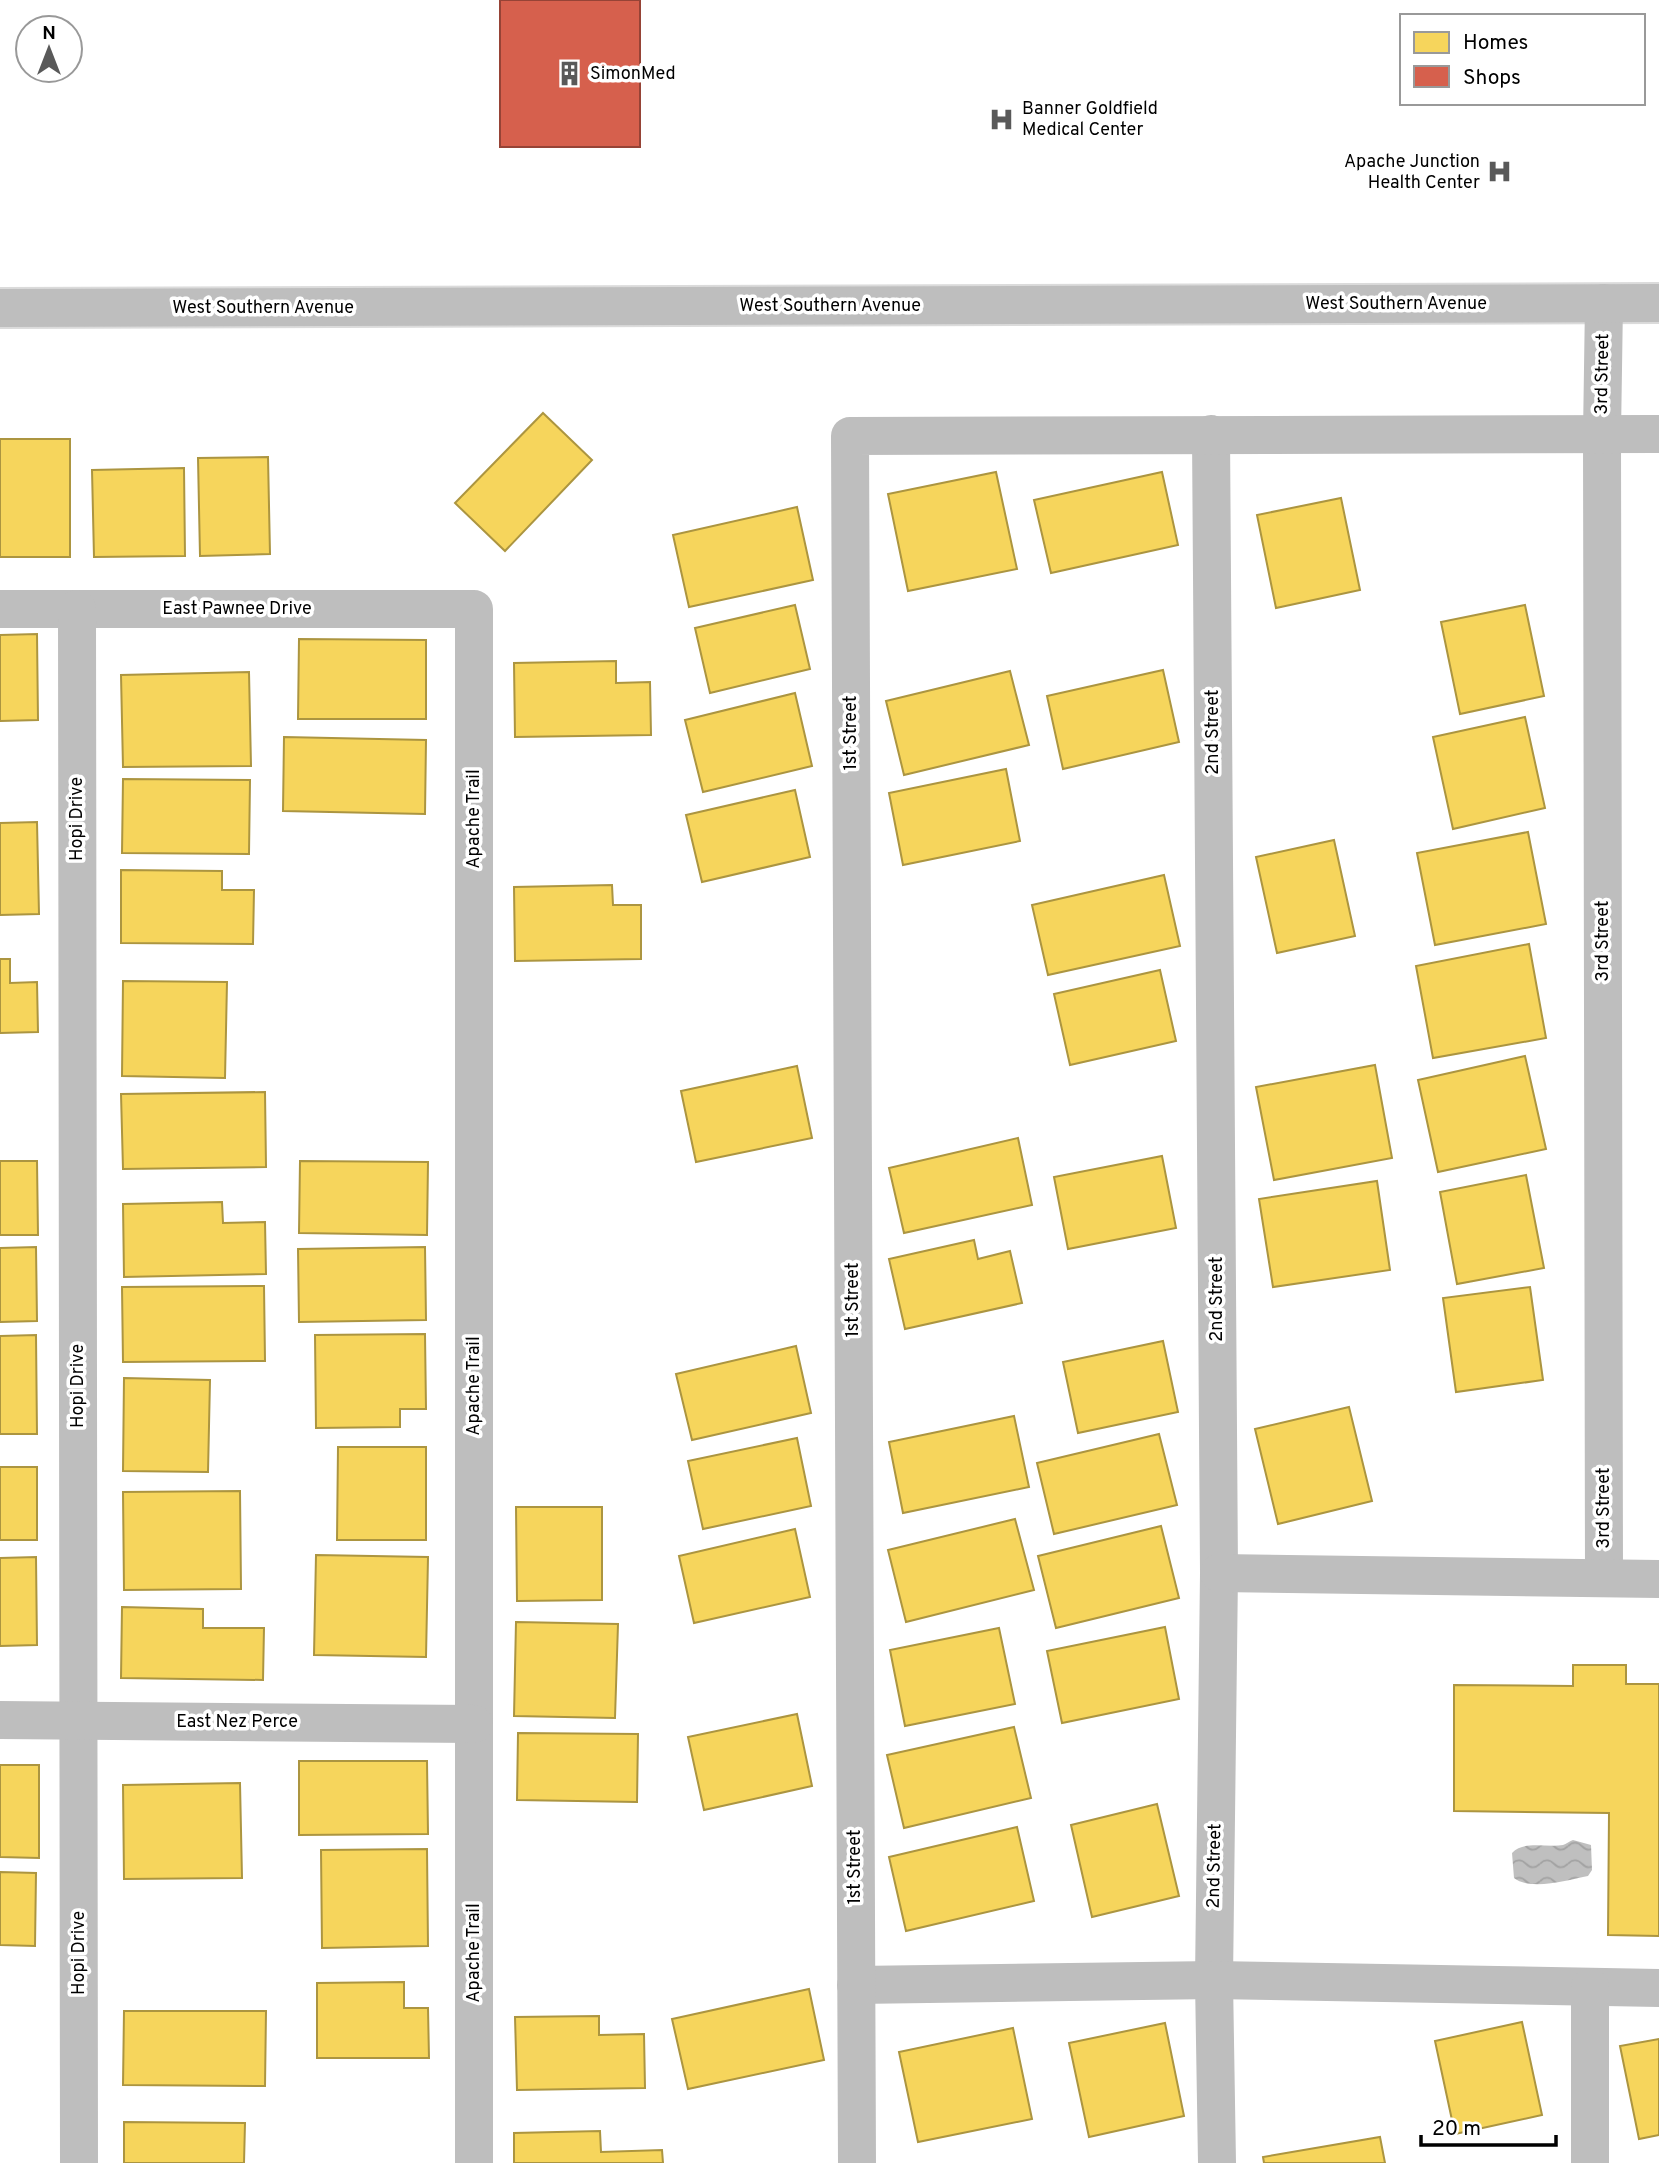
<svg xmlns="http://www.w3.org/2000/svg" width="1659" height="2163" viewBox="0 0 1659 2163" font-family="Overpass,sans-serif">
  <defs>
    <pattern id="water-waves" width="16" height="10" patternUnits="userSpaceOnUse" patternTransform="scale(1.75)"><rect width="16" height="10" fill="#bfbfbf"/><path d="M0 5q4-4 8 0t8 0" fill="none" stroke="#a2a2a2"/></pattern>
  </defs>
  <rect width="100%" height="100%" fill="#fff"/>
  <path fill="url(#water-waves)" d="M1573 1840 1591 1845 1592 1870 1588 1876C1569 1880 1530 1891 1514 1878L1512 1853C1524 1840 1547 1848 1563 1845 1566 1844 1570 1841 1573 1840Z"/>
  <g fill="#f6d55c" stroke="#ac9540" stroke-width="2">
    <path d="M543 413 592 460 505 551 455 503Z"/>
    <rect x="0" y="439" width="70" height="118"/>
    <path d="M268 457 270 554 200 556 198 458Z"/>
    <path d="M184 468 185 556 94 557 92 470Z"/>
    <path d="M996 472 1017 569 908 591 888 494Z"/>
    <path d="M1162 472 1178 545 1051 573 1034 500Z"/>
    <path d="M1341 498 1360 590 1276 608 1257 515Z"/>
    <path d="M797 507 813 580 689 607 673 535Z"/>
    <path d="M795 605 810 669 710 693 695 628Z"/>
    <path d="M1525 605 1544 696 1460 714 1441 622Z"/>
    <path d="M37 634 38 720 0 721V635Z"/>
    <path d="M299 639 426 640V719H298Z"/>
    <path d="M616 661V683L650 682 651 735 515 737 514 663Z"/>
    <path d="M1163 670 1179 742 1063 769 1047 696Z"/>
    <path d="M1010 671 1029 745 904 775 886 701Z"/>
    <path d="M249 672 251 766 123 767 121 675Z"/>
    <path d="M795 693 812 766 703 792 685 720Z"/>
    <path d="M1525 717 1545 808 1453 829 1433 737Z"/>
    <path d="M284 737 426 740 425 814 283 811Z"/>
    <path d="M1006 769 1020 841 903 865 889 793Z"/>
    <path d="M123 779 250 780 249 854 122 853Z"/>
    <path d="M795 790 810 857 702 882 686 815Z"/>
    <path d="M37 822 39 914 0 915V823Z"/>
    <path d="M1528 832 1546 924 1435 945 1417 853Z"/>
    <path d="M1334 840 1355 936 1277 953 1256 857Z"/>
    <path d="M121 870 222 871V890H254L253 944 121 943Z"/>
    <path d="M1164 875 1180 946 1048 975 1032 905Z"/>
    <path d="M612 885 613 905H641V959L515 961 514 887Z"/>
    <path d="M1529 944 1546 1038 1433 1058 1416 966Z"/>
    <path d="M0 959H10V983L37 982 38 1032 0 1033Z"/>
    <path d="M1160 970 1176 1041 1070 1065 1054 994Z"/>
    <path d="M123 981 227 982 225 1078 122 1076Z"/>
    <path d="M1525 1056 1546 1149 1438 1172 1418 1080Z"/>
    <path d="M1375 1065 1392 1158 1274 1180 1256 1087Z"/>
    <path d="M797 1066 812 1138 696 1162 681 1091Z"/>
    <path d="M265 1092 266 1167 123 1169 121 1094Z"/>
    <path d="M1018 1138 1032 1205 904 1233 889 1168Z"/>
    <path d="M1162 1156 1176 1228 1068 1249 1054 1177Z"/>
    <path d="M0 1161H37L38 1235H0Z"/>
    <path d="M300 1161 428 1162 427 1235 299 1233Z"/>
    <path d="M1526 1175 1544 1268 1457 1284 1440 1192Z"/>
    <path d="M1377 1181 1390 1270 1273 1287 1259 1199Z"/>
    <path d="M222 1202 223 1223 265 1222 266 1274 124 1277 123 1204Z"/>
    <path d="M974 1240 978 1259 1010 1251 1022 1303 905 1329 889 1259Z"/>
    <path d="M36 1247 37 1321 0 1322V1248Z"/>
    <path d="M425 1247 426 1320 299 1322 298 1249Z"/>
    <path d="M264 1286 265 1361 123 1362 122 1287Z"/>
    <path d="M1530 1287 1543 1380 1456 1392 1443 1298Z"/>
    <path d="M425 1334 426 1409H400V1427L316 1428 315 1335Z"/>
    <path d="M36 1335 37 1434H0V1336Z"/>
    <path d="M1163 1341 1178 1412 1078 1433 1063 1362Z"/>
    <path d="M796 1346 811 1413 692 1440 676 1374Z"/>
    <path d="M124 1378 210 1380 208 1472 123 1471Z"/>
    <path d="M1349 1407 1372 1501 1278 1524 1255 1429Z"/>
    <path d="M1014 1416 1029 1487 903 1513 889 1442Z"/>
    <path d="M1159 1434 1177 1505 1054 1534 1037 1463Z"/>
    <path d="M797 1438 811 1506 703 1529 688 1461Z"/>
    <path d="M338 1447H426V1540H337Z"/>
    <rect x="0" y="1467" width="37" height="73"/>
    <path d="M240 1491 241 1589 124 1590 123 1492Z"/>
    <path d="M516 1507H602V1600L517 1601Z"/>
    <path d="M1015 1519 1034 1590 906 1622 888 1550Z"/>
    <path d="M1161 1526 1179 1598 1056 1628 1038 1556Z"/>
    <path d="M795 1529 810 1597 694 1623 679 1556Z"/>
    <path d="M316 1555 428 1557 426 1657 314 1655Z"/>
    <path d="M36 1557 37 1645 0 1646V1558Z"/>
    <path d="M122 1607 203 1609V1628H264L263 1680 121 1678Z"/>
    <path d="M516 1622 618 1624 615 1718 514 1716Z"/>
    <path d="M1165 1627 1179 1699 1062 1723 1047 1651Z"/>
    <path d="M999 1628 1015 1704 905 1726 890 1650Z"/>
    <path d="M1573 1665H1626V1684H1659V1936L1608 1935 1609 1813 1454 1811V1685L1573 1686Z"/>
    <path d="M797 1714 812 1786 704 1810 688 1737Z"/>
    <path d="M1014 1727 1031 1798 904 1828 887 1755Z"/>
    <path d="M518 1733 638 1734 637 1802 517 1800Z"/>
    <path d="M299 1761H427L428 1834 299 1835Z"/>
    <path d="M0 1765H39V1858L0 1857Z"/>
    <path d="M240 1783 242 1878 124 1879 123 1785Z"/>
    <path d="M1157 1804 1179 1896 1092 1917 1071 1825Z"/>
    <path d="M1017 1827 1034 1901 906 1931 889 1857Z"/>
    <path d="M427 1849 428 1946 322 1948 321 1850Z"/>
    <path d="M0 1872 36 1873 35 1946 0 1945Z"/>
    <path d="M404 1982V2008H428L429 2058H317V1983Z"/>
    <path d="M809 1989 824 2060 688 2089 672 2019Z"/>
    <path d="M124 2011H266L265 2086 123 2085Z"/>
    <path d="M599 2016V2035L644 2034 645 2088 517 2090 515 2017Z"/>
    <path d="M1522 2022 1542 2115 1455 2134 1435 2041Z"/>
    <path d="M1165 2023 1184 2116 1089 2137 1069 2043Z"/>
    <path d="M1013 2028 1032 2119 918 2142 899 2052Z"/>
    <path d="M1659 2039V2135L1639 2139 1620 2046Z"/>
    <path d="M124 2122 245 2123 244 2163H124Z"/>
    <path d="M600 2131 601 2152 662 2150 663 2163H514V2133Z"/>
    <path d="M1380 2137 1385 2163H1264L1263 2157Z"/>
  </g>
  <rect fill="#d6604d" stroke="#964336" stroke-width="2" x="500" y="0" width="140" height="147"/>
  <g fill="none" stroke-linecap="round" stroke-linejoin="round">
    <defs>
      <path id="major" d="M0 308 1659 303"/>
    </defs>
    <use href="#major" stroke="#dbdbdb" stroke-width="42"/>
    <g stroke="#bebebe" stroke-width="38">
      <path d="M1604 303 1602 434 1604 1578"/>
      <path d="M1211 434 1219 1573 1214 1980 1217 2163"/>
      <path d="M0 609H474V2163"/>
      <path d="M77 609 79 2163"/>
      <path d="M1219 1573 1659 1579"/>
      <path d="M0 1720 474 1724"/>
      <path d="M856 1985 1214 1980 1659 1988"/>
      <path d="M857 2163 850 436 1659 434"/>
      <path d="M1590 2163V1987"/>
    </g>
    <use href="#major" stroke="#bebebe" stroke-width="38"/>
  </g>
  <defs>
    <symbol id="building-bare" viewBox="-9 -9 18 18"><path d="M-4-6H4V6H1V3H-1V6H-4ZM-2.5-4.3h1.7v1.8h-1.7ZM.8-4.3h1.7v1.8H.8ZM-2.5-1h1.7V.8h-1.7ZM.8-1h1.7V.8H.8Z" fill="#595959" stroke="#fff" stroke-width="2.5" paint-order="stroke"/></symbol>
    <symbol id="hospital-bare" viewBox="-9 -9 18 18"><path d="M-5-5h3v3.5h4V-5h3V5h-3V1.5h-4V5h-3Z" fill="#595959" stroke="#fff" stroke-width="2.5" paint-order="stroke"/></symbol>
  </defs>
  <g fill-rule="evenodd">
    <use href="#building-bare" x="552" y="56" width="35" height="35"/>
    <use href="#hospital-bare" x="984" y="102" width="35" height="35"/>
    <use href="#hospital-bare" x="1482" y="154" width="35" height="35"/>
  </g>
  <g text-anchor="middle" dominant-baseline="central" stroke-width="7" stroke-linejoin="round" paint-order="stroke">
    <g font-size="18" fill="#000" stroke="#fff" text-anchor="start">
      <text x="590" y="74">SimonMed</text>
      <text x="1022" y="109">Banner Goldfield<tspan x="1022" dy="21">Medical Center</tspan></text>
      <text x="1480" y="162" text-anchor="end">Apache Junction<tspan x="1480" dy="21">Health Center</tspan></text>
    </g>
    <g font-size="18" fill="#000" stroke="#fff">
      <text x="1396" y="304">West Southern Avenue</text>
      <text x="830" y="306">West Southern Avenue</text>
      <text x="263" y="308">West Southern Avenue</text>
      <text transform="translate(1603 374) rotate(-89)">3rd Street</text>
      <text x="237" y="609">East Pawnee Drive</text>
      <text transform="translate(1213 732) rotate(-90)">2nd Street</text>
      <text transform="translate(851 733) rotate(-90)">1st Street</text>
      <text transform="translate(77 819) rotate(-90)">Hopi Drive</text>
      <text transform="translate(474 819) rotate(-90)">Apache Trail</text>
      <text transform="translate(1603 941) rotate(-90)">3rd Street</text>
      <text transform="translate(1217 1299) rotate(-90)">2nd Street</text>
      <text transform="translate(853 1300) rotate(-90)">1st Street</text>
      <text transform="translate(78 1386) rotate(-90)">Hopi Drive</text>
      <text transform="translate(474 1386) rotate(-90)">Apache Trail</text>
      <text transform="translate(1604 1508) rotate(-90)">3rd Street</text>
      <text x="237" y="1722">East Nez Perce</text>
      <text transform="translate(1215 1866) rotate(-89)">2nd Street</text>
      <text transform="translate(855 1867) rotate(-90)">1st Street</text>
      <text transform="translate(79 1953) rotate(-90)">Hopi Drive</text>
      <text transform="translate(474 1953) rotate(-90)">Apache Trail</text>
    </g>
  </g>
  <rect x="1400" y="14" width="245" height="91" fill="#ffffff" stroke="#999999" stroke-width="2"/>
  <rect x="1414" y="32" width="35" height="21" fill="#f6d55c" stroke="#999999" stroke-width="2"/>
  <text x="1463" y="49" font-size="21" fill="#000000">Homes</text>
  <rect x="1414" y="66" width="35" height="21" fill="#d6604d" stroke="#999999" stroke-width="2"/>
  <text x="1463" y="84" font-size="21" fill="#000000">Shops</text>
  <g transform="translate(49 49)"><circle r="33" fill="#ffffff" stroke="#999999" stroke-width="2"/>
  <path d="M0-5L12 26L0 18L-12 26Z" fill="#595959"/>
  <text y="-10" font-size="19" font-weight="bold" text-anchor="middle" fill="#000000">N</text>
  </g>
  <path d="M1421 2135v10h135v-10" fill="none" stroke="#000000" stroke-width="3.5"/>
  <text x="1432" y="2135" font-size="21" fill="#000000" stroke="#ffffff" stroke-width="5" paint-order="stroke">20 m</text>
</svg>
